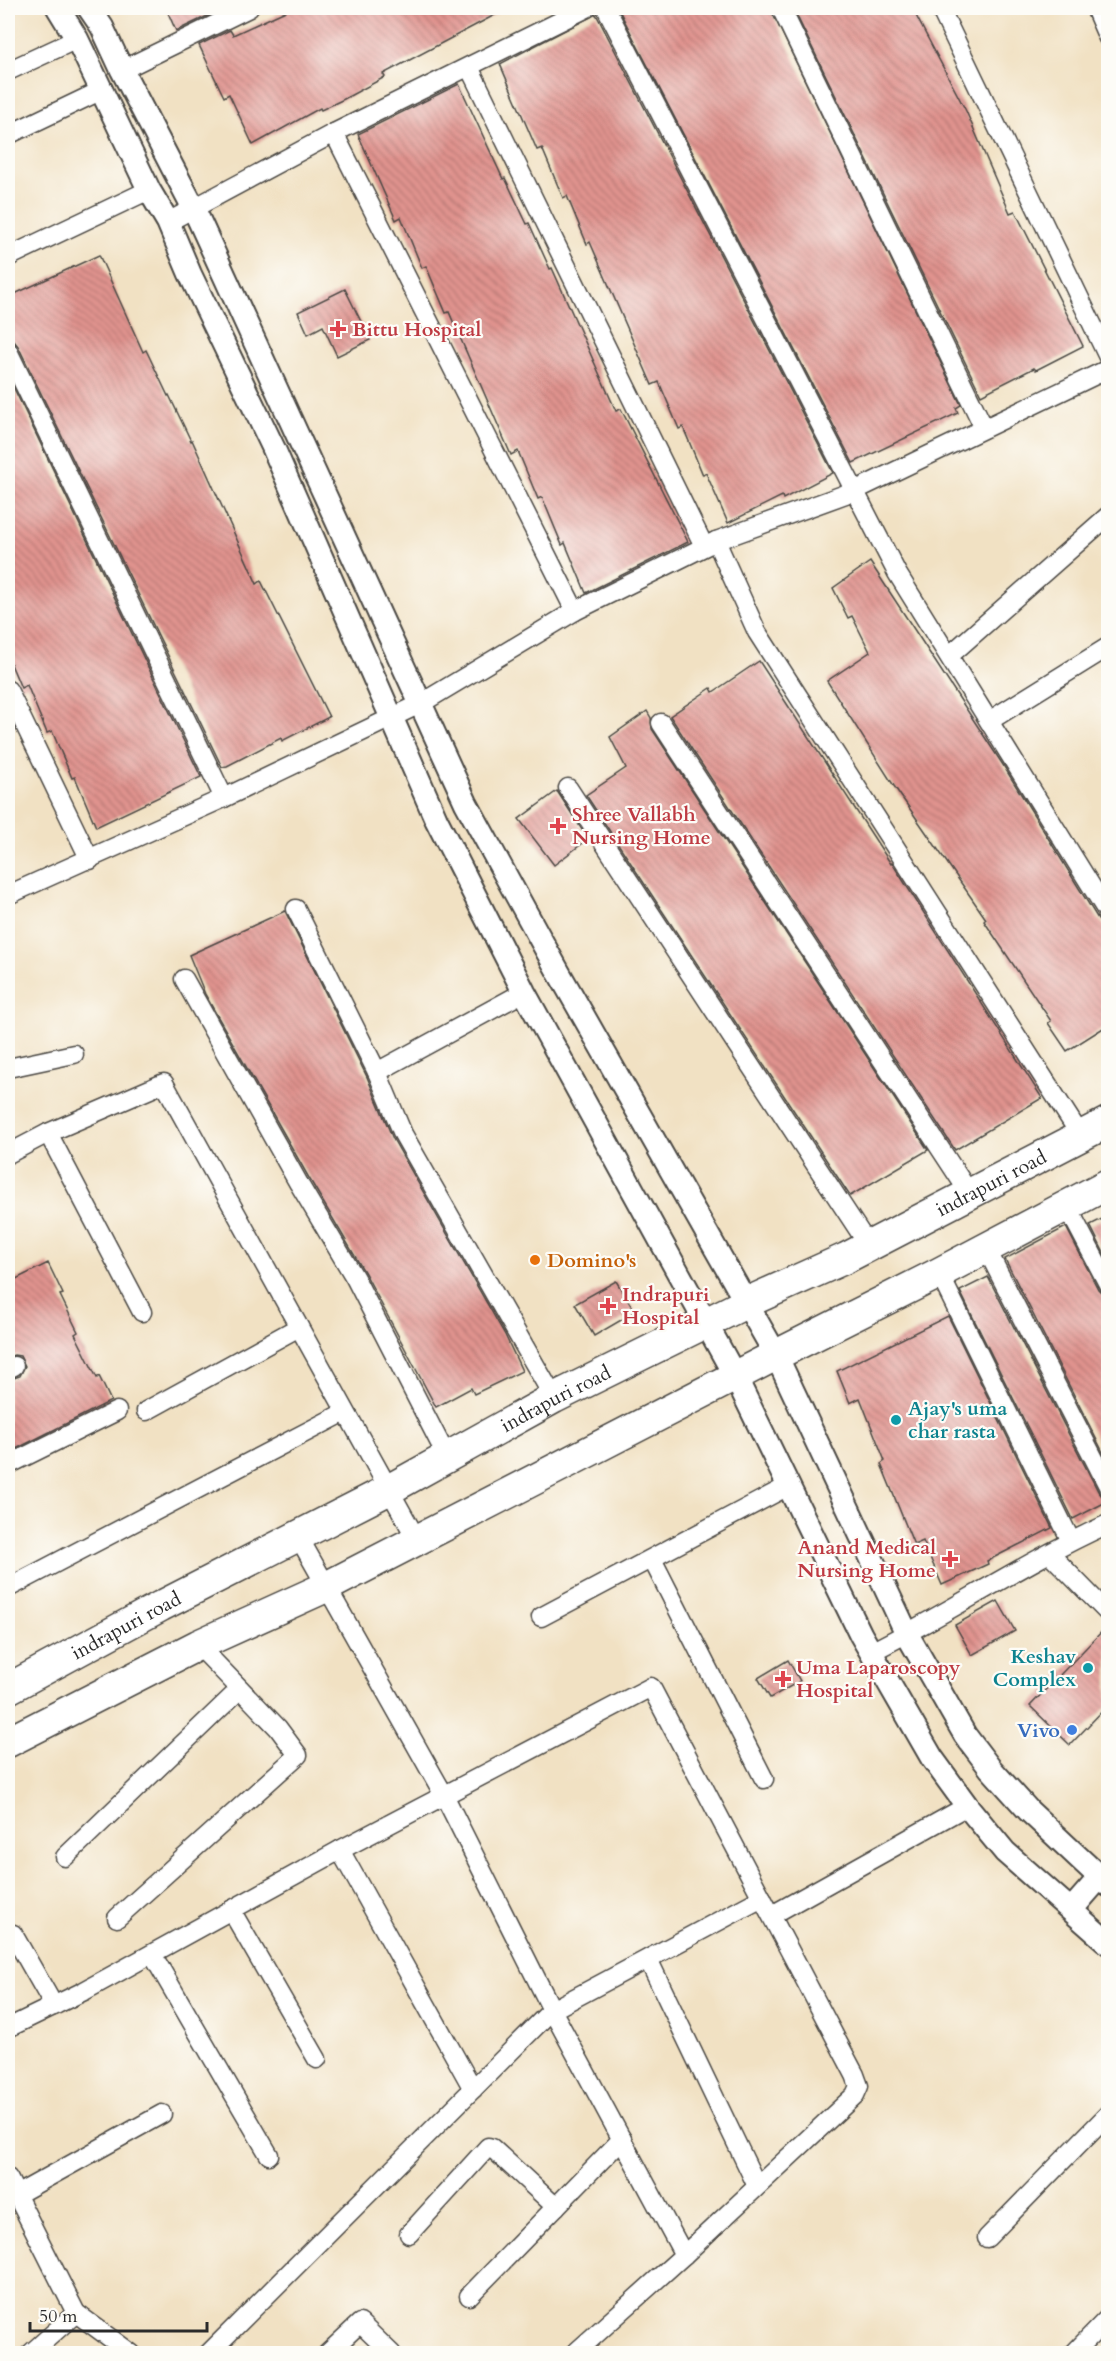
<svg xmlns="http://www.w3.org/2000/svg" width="1116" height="2361" viewBox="0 0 1116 2361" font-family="Cardo,serif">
  <defs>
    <pattern id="building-back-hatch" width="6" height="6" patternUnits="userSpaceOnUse" patternTransform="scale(1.5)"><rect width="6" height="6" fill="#e0938e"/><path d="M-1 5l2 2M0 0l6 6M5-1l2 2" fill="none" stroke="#b67874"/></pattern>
  </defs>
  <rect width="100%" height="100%" fill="#fdfcf7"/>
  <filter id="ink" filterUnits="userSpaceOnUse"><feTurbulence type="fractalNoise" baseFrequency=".0167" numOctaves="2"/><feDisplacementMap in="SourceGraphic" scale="12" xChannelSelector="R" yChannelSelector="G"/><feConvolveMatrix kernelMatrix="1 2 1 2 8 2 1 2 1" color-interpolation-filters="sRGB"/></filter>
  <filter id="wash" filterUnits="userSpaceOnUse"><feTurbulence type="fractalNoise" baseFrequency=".008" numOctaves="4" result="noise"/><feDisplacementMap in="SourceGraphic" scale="24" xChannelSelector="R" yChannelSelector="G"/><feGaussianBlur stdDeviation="1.35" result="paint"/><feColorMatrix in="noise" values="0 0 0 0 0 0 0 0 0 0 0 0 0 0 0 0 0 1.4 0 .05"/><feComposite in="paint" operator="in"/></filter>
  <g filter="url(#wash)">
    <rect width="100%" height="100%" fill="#f1e1c3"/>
    <g id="blocks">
      <g fill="url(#building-back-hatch)">
        <path d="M166 8H224L176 31Z"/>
        <path d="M292 8H508L383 74 385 77 344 99 321 110 320 108 253 145 229 94 224 97 199 45 230 30 233 35Z"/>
        <path d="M618 8H770L961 405 956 408 958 413 853 463Z"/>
        <path d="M793 8H912L966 111 1010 213 1015 211 1083 346 1036 370 1034 368 981 395Z"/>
        <path d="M596 14 833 473 783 499 782 496 728 523 706 473 703 475 683 427 679 429 659 382 652 385 590 242 587 244 567 196 563 198 542 148 537 150 500 64Z"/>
        <path d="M459 84 503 179 505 178 527 224 529 223 550 269 552 268 616 411 621 409 688 542 586 593 565 543 562 545 542 497 538 499 518 451 511 455 449 312 446 313 426 266 422 268 401 217 396 220 358 134Z"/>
        <path d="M99 255 143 352 146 350 168 396 169 395 191 441 192 440 257 584 261 581 329 717 282 741 281 738 227 766 222 767 18 346 14 341 8 340V297Z"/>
        <path d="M345 289 370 340 337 356 323 326 308 334 298 312Z"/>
        <path d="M8 376 201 777 96 827 75 777 72 778 52 731 47 733 27 685 21 688 8 657Z"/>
        <path d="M870 562 1003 765 1098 919 1108 929V1025L1067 1051 1048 1023 1051 1021 984 921 986 919 894 786 827 681 870 652 852 616 848 618 833 588Z"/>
        <path d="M759 661 891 864 892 863 1042 1098 955 1150 670 716 711 688 713 692Z"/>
        <path d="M647 711 651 718 652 729 928 1150 850 1196 586 795 626 768 610 737Z"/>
        <path d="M557 791 588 839 554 865 519 819Z"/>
        <path d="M285 911 367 1077 393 1139 505 1335 522 1371 474 1394 471 1388 436 1407 365 1273 309 1178 205 994 189 955Z"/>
        <path d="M1108 1216V1261L1090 1225Z"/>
        <path d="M1066 1227 1098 1289 1103 1294 1108 1295V1462L1005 1259Z"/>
        <path d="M48 1263 63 1294 60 1295 78 1332 75 1334 97 1378 99 1376 111 1401 8 1453V1380L20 1376 25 1366 20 1356 14 1355 8 1357V1283Z"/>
        <path d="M988 1277 1098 1491 1102 1496 1108 1497V1501L1073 1519 960 1291Z"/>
        <path d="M616 1281 635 1312 594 1336 575 1304Z"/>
        <path d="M948 1316 1052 1528 987 1561 988 1564 942 1585 923 1541 914 1545 881 1464 885 1461 860 1398 850 1403 837 1371Z"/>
        <path d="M998 1601 1015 1631 972 1655 955 1625Z"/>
        <path d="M1108 1625V1705L1070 1745 1030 1706Z"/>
        <path d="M788 1660 800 1681 770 1698 758 1678Z"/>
      </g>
    </g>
  </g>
  <g filter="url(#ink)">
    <use href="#blocks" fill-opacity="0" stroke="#494642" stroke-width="1.5"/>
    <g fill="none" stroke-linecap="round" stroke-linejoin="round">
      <defs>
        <g id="minor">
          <path d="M606 8 897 573 1108 913"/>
          <path d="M781 8 984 428"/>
          <path d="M940 8 1108 357"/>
          <path d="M1095 8 1108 38"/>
          <path d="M469 67 704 546"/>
          <path d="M122 70 249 8"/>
          <path d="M8 71 77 39"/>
          <path d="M334 133 575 611"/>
          <path d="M8 135 102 90"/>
          <path d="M168 222 334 133 587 8"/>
          <path d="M8 257 149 190"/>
          <path d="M8 351 224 798"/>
          <path d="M716 541 757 632 1081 1136"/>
          <path d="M949 656 1108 516"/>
          <path d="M8 690 90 860"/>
          <path d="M989 721 1108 647"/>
          <path d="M661 723 970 1194"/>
          <path d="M568 788 869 1246"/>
          <path d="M8 895 224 798 420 704 575 611 716 541 854 491 1108 369"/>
          <path d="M296 909 377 1072 403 1134 554 1398"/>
          <path d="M184 979 299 1184 355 1278 447 1457"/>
          <path d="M8 1068 74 1054"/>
          <path d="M377 1072 524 992"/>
          <path d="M48 1133 142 1312"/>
          <path d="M8 1154 48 1133 164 1083 417 1540"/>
          <path d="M1067 1206 1108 1284"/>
          <path d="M986 1248 1108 1486"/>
          <path d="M939 1273 1071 1541"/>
          <path d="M8 1369 14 1366"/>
          <path d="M146 1411 299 1327"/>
          <path d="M8 1465 117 1411"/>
          <path d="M298 1536 444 1795 552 2010 684 2255"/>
          <path d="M1050 1554 1108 1613"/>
          <path d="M652 1559 764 1779"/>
          <path d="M8 1588 345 1412"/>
          <path d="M541 1617 788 1486"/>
          <path d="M871 1652C951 1612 1026 1561 1108 1524"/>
          <path d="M340 1850 473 2089"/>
          <path d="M65 1857 240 1689"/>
          <path d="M231 1910 317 2059"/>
          <path d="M772 1915 967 1806"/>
          <path d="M117 1918 298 1755 278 1728 198 1645"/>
          <path d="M13 1934 54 2006"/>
          <path d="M152 1954 269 2155"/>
          <path d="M648 1959 757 2186"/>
          <path d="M8 2028 84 1991 340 1850 651 1687 855 2075 859 2086 855 2095 684 2255 574 2354"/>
          <path d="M8 2178 76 2313 132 2354"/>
          <path d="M16 2195 162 2114"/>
          <path d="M409 2234 488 2147 492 2148 556 2207"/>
          <path d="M987 2238 1108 2114"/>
          <path d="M469 2296 622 2139"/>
          <path d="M30 2354 76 2313"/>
          <path d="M208 2354 552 2010 762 1898"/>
          <path d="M327 2354 360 2323 392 2354"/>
          <path d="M1073 2354 1108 2318"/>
        </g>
        <g id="tertiary">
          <path d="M58 8 77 39 149 190 168 222 190 274 273 447 436 819 524 992 735 1376 861 1635 932 1758 967 1806 1005 1852 1108 1943"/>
          <path d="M89 8 102 27 122 70 193 207 466 803 559 973 776 1355 907 1634 965 1735 990 1768 1029 1811 1108 1885"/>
          <path d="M1072 1909 1100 1877"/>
        </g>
        <g id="primary">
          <path id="s1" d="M8 1689 161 1606 388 1490 554 1398 748 1302 846 1258 1108 1122"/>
          <path d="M8 1742 198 1645 326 1587 776 1355 939 1273 1108 1184"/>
        </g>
      </defs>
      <use href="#minor" stroke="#494642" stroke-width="21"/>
      <use href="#tertiary" stroke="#494642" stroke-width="26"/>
      <use href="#primary" stroke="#494642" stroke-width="33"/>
      <use href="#minor" stroke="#fff" stroke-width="18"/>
      <use href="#tertiary" stroke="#fff" stroke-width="22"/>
      <use href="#primary" stroke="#fff" stroke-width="30"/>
    </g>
  </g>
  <g fill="#e0444e" stroke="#fdfcf7" stroke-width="2">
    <path d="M335 320h6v6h6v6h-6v6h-6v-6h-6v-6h6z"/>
    <path d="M555 817h6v6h6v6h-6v6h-6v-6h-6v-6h6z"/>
    <path d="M605 1297h6v6h6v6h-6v6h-6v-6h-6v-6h6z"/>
    <path d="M947 1550h6v6h6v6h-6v6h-6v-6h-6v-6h6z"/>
    <path d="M780 1670h6v6h6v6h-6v6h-6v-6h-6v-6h6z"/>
  </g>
  <circle fill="#e8710a" stroke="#fdfcf7" stroke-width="2" cx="535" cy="1260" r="6"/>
  <g fill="#0f9aa8" stroke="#fdfcf7" stroke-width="2">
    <circle cx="896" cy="1420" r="6"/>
    <circle cx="1088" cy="1668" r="6"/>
  </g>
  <circle fill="#3f7fe0" stroke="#fdfcf7" stroke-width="2" cx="1072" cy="1730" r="6"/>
  <g text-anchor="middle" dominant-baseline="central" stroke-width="4.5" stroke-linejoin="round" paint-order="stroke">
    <g font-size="20" font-weight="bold" fill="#be3a42" stroke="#fdfcf7" text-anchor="start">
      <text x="352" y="329">Bittu Hospital</text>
      <text x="572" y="814">Shree Vallabh<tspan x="572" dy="23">Nursing Home</tspan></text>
      <text x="622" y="1294">Indrapuri<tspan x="622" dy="23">Hospital</tspan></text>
      <text x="936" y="1547" text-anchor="end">Anand Medical<tspan x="936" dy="23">Nursing Home</tspan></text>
      <text x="796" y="1667">Uma Laparoscopy<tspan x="796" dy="23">Hospital</tspan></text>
    </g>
    <g font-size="20" fill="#2b2b2b" stroke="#fdfcf7">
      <text stroke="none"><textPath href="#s1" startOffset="1106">indrapuri road</textPath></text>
      <text stroke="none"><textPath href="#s1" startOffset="620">indrapuri road</textPath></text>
      <text stroke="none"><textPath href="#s1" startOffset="134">indrapuri road</textPath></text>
    </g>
    <g font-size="20" font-weight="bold" fill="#c56008" stroke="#fdfcf7" text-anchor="start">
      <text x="547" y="1260">Domino's</text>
    </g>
    <g font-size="20" font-weight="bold" fill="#0d838f" stroke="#fdfcf7" text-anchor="start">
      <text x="908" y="1408">Ajay's uma<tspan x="908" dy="23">char rasta</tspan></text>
      <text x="1076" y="1656" text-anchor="end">Keshav<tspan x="1076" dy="23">Complex</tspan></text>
    </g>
    <g font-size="20" font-weight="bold" fill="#366cbe" stroke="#fdfcf7" text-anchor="end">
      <text x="1060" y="1730">Vivo</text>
    </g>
  </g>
  <rect width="1116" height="2361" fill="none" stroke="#fdfcf7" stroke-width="30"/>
  <path d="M30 2322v9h177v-9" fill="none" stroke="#2b2b2b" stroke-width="3"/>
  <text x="39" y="2322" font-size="18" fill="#2b2b2b" stroke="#fdfcf7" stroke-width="4.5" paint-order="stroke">50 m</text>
</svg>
